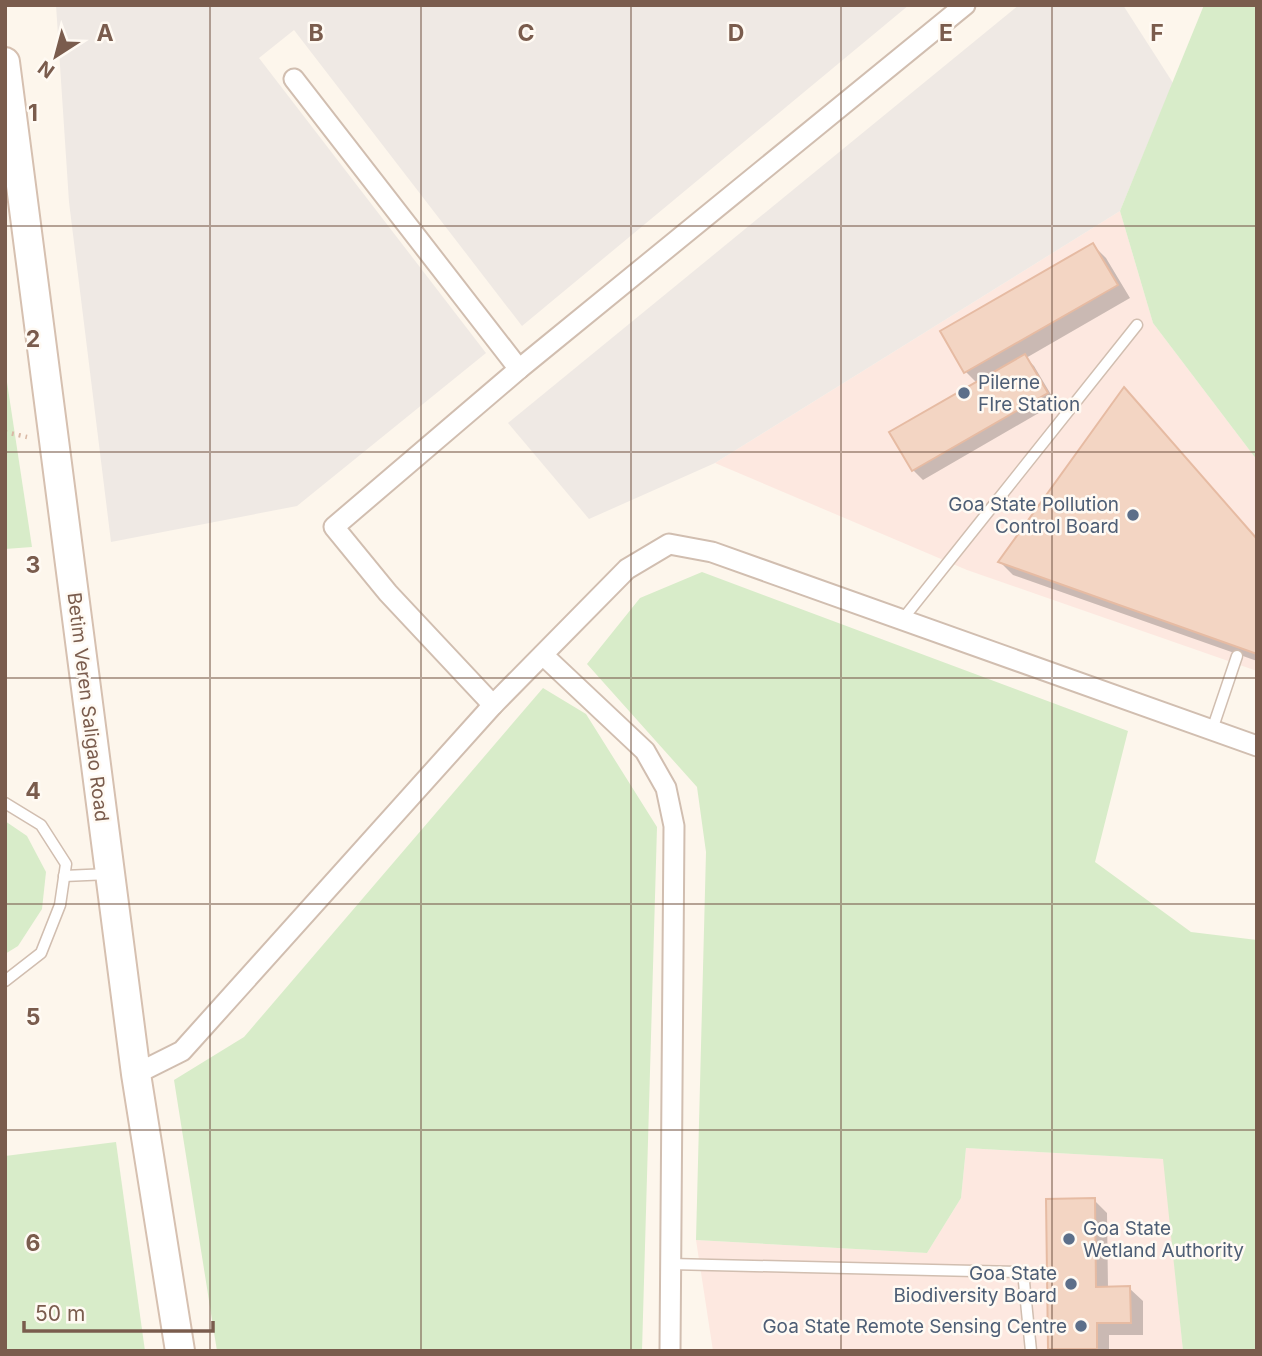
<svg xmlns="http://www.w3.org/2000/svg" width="1262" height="1356" viewBox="0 0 1262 1356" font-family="Inter,sans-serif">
  <rect width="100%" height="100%" fill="#fdf6ec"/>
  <g fill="#fde8e0">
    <path d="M1120 211 1153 323 1257 460V671L967 570 715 463Z"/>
    <path d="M966 1148 1164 1159 1183 1351H713L696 1240 927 1253 961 1198Z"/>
  </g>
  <g fill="#efe9e4">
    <path d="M56 5H909L522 326 294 30 259 58 486 353 297 506 111 542 69 202Z"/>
    <path d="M1019 5H1123L1173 83 1120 211 715 463 589 519 508 423Z"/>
  </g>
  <g fill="#d8ecc9">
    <path d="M1204 5H1257V460L1153 323 1120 211Z"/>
    <path d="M5 369 32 547 5 549Z"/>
    <path d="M702 572 1128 731 1095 862 1191 932 1257 940V1351H1183L1163 1159 966 1148 961 1198 927 1253 696 1240 706 852 697 787 587 664 640 598Z"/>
    <path d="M543 688 586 714 657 827 642 1351H217L174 1080 244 1037Z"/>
    <path d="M5 821 27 836 46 872 42 909 18 946 5 954Z"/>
    <path d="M116 1142 145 1351H5V1156Z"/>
  </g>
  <g fill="#0003">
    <path d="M1093 245 1106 258 1130 298 1026 358 1034 366 1056 403 923 480 913 470 977 383 966 372Z"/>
    <path d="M1257 539V661L1013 575 1000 562Z"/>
    <path d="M1094 1200 1107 1213 1108 1288H1129L1143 1301V1335H1109V1351H1052L1050 1348Z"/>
  </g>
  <g fill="#f3d5c3" stroke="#e6bba3" stroke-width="2">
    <path d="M1093 243 1118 285 964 373 940 331Z"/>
    <path d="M1025 354 1048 393 912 471 889 432Z"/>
    <path d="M1124 387 1257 539V654L998 562Z"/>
    <path d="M1095 1198 1096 1287 1130 1286 1131 1323H1097V1349H1048L1046 1199Z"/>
  </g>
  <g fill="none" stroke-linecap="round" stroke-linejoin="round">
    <defs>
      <g id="lane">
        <path d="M902 620 1137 325"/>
        <path d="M1212 730 1237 656"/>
        <path d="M5 803 41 825 66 864 60 905 41 953 5 981"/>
        <path d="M64 876 109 874"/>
        <path d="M670 1264 1023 1272 1031 1351"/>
      </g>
      <g id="street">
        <path d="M294 79 519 369"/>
        <path d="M543 655 645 751 666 788 674 826 670 1351"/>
        <path d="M493 705 388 593 334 527 519 369 965 5"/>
        <path d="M136 1074 182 1051 493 705 627 569 669 544 712 552 1257 746"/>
      </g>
      <path id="secondary" d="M5 62 136 1074 180 1351"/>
    </defs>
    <use href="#lane" stroke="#d1beb0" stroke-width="13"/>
    <use href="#street" stroke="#d1beb0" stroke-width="23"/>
    <use href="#secondary" stroke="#d6c0b0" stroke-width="32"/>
    <path stroke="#d9b8a5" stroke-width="4.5" stroke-dasharray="2 5" stroke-linecap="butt" d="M5 432 27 437"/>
    <use href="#lane" stroke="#fff" stroke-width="10"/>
    <use href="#street" stroke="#fff" stroke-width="19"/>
    <use href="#secondary" stroke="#fff" stroke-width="28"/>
  </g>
  <path fill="none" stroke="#7a5c4d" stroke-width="2" stroke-opacity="0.55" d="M210 5V1351M421 5V1351M631 5V1351M841 5V1351M1052 5V1351M5 226H1257M5 452H1257M5 678H1257M5 904H1257M5 1130H1257"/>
  <g fill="#5c6f8a" stroke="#fffaf3" stroke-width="2.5">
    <circle cx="964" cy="393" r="7"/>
    <circle cx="1133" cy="515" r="7"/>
    <circle cx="1069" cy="1239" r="7"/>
    <circle cx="1071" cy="1284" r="7"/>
    <circle cx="1081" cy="1326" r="7"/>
  </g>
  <g text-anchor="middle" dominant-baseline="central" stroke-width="5" stroke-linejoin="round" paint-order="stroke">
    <g font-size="19" fill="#4e5e75" stroke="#fffaf3" text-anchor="end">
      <text x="978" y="382" text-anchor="start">Pilerne<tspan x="978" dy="22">FIre Station</tspan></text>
      <text x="1119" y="504">Goa State Pollution<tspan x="1119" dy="22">Control Board</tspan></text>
      <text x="1083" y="1228" text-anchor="start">Goa State<tspan x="1083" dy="22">Wetland Authority</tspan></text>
      <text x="1057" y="1273">Goa State<tspan x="1057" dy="22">Biodiversity Board</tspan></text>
      <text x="1067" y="1326">Goa State Remote Sensing Centre</text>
    </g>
    <g font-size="19" fill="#7a5c4d" stroke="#fffaf3">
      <text transform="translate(88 707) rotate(83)">Betim Veren Saligao Road</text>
    </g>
  </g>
  <g font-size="23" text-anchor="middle" font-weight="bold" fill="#7a5c4d" stroke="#fffaf3" stroke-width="5" stroke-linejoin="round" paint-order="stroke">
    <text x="105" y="41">A</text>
    <text x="316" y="41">B</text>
    <text x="526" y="41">C</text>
    <text x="736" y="41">D</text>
    <text x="946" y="41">E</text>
    <text x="1157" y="41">F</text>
    <text x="33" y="121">1</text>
    <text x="33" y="347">2</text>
    <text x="33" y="573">3</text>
    <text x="33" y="799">4</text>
    <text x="33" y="1025">5</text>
    <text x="33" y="1251">6</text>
  </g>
  <rect width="1262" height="1356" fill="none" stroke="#7a5c4d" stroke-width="14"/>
  <g transform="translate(56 56) rotate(216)" stroke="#fffaf3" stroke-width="5" paint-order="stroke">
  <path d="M0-5L12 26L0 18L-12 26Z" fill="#7a5c4d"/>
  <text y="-10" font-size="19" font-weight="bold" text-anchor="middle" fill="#7a5c4d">N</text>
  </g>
  <path d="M24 1321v10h189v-10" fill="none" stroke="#7a5c4d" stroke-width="3.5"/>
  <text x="35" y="1321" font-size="21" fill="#7a5c4d" stroke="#fffaf3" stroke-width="5" paint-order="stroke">50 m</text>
</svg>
